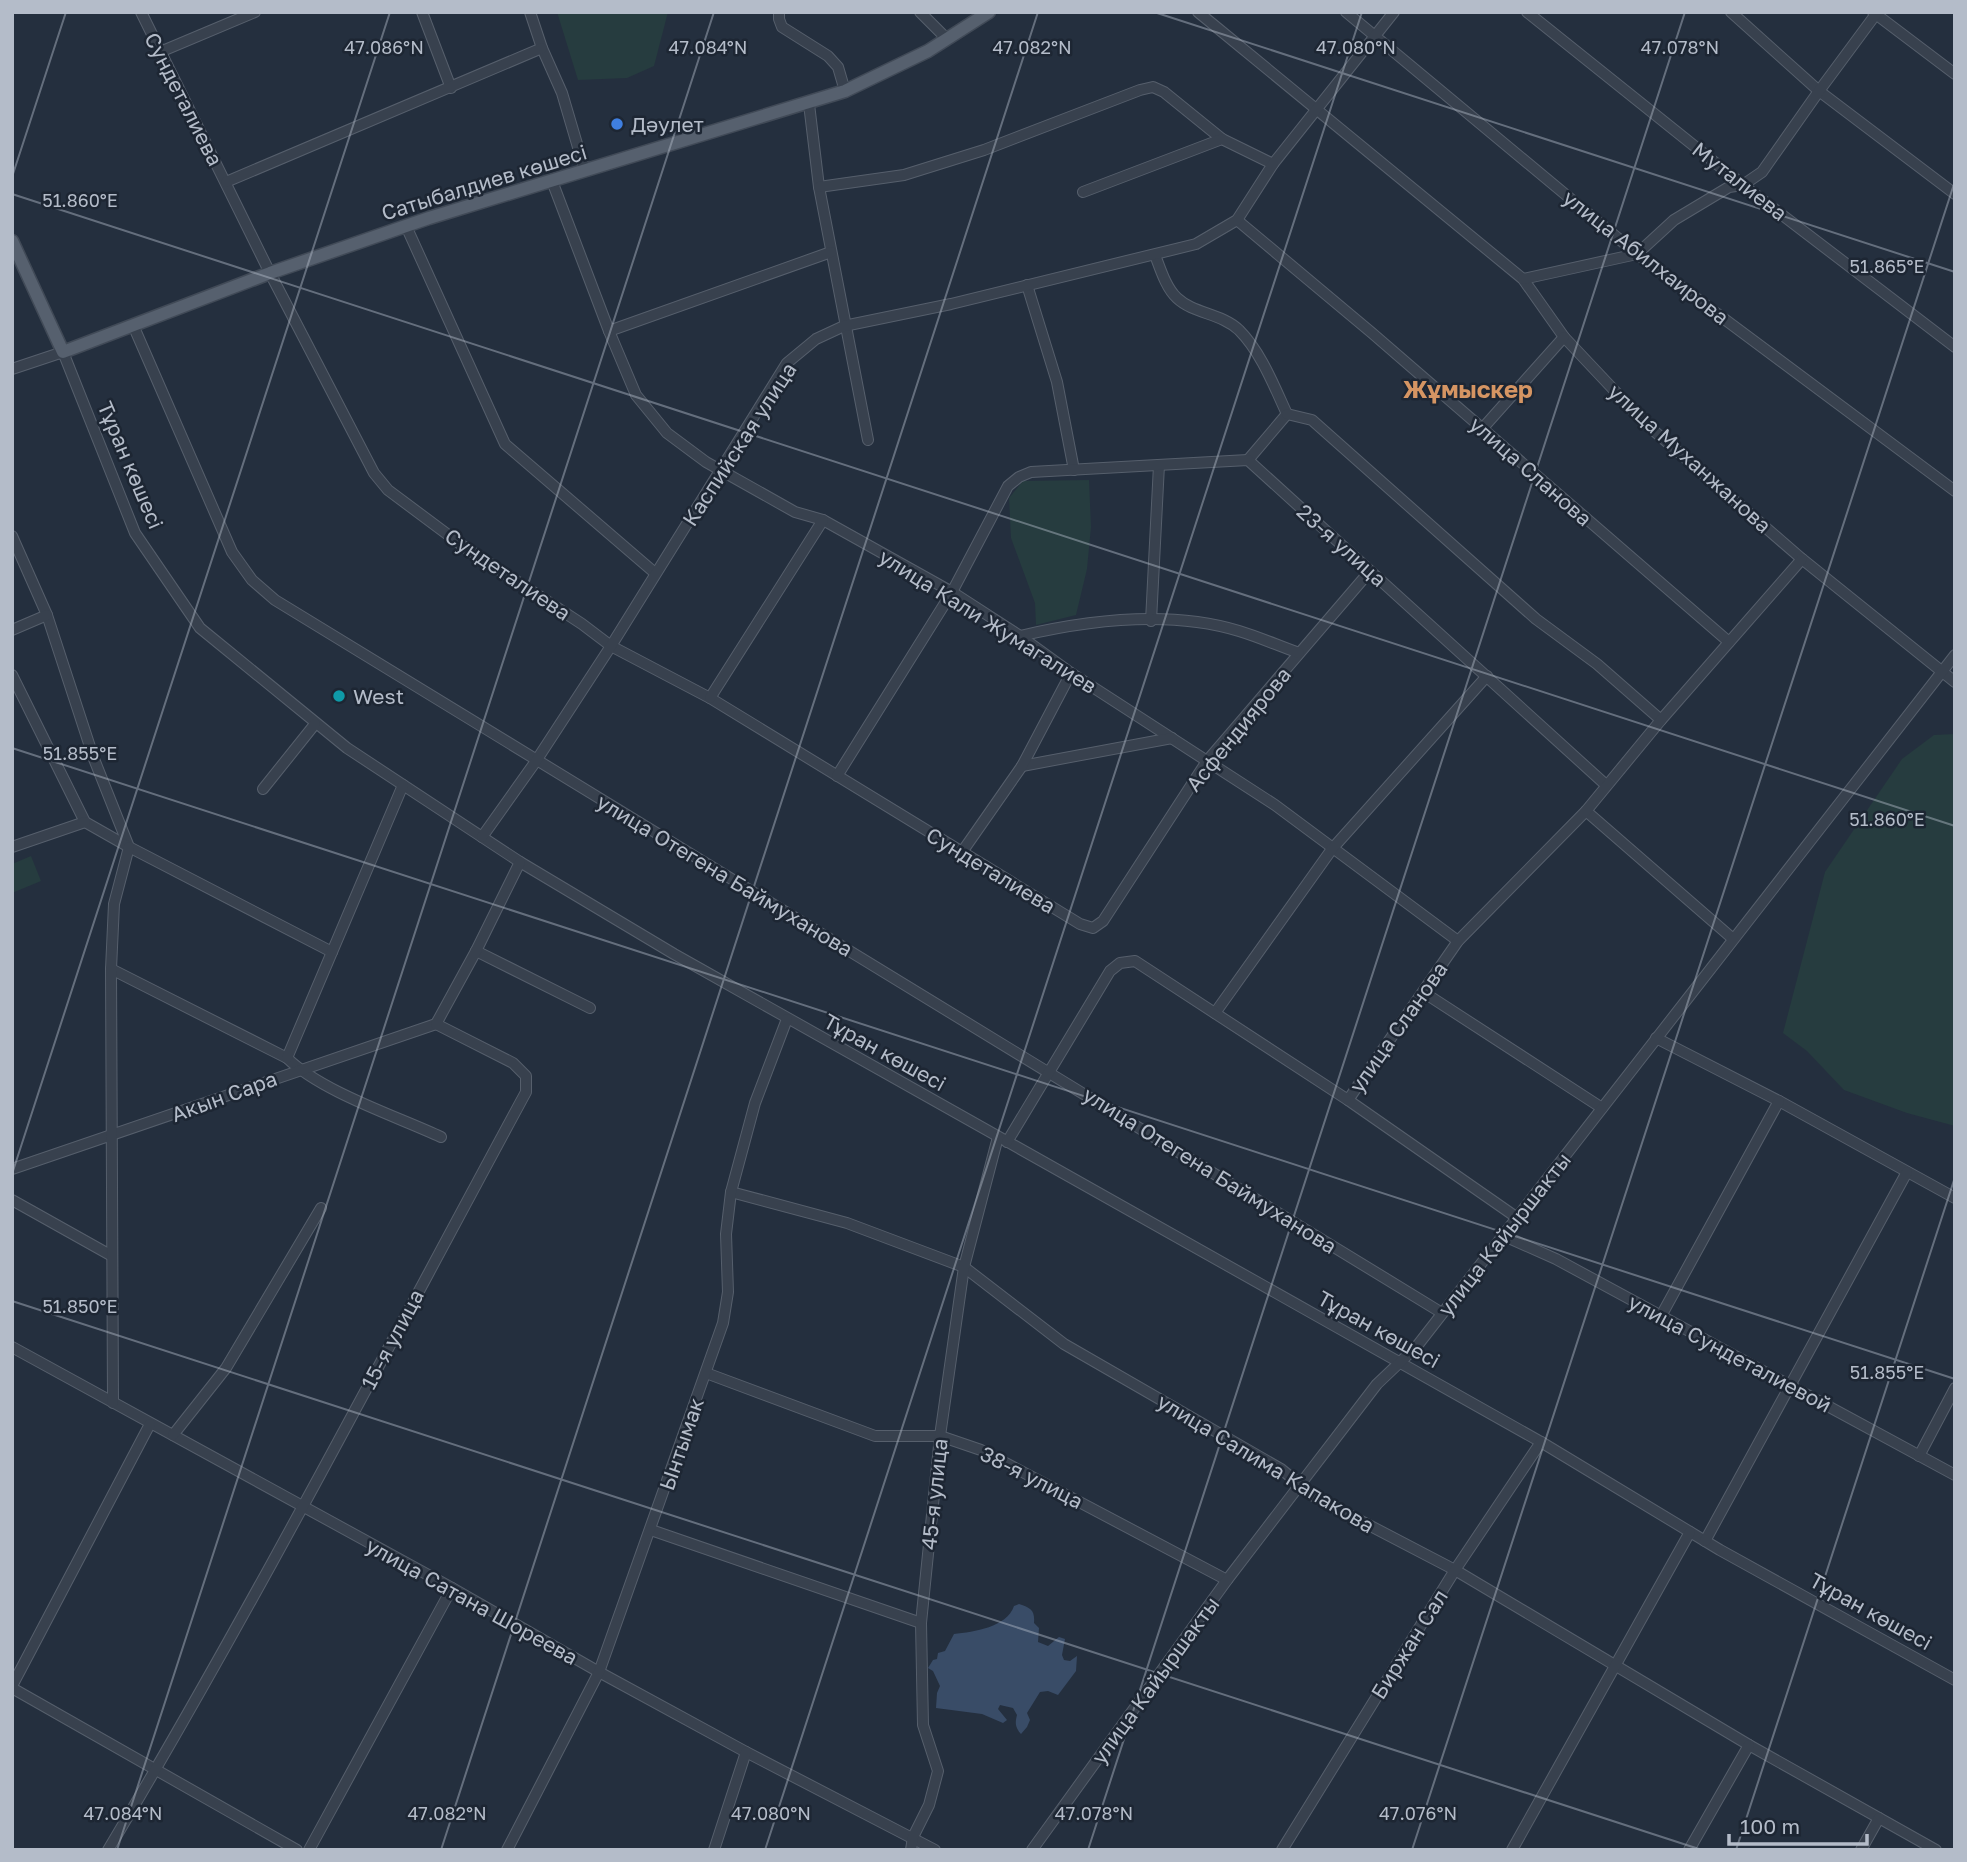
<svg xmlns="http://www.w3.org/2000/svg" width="1967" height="1862" viewBox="0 0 1967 1862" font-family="'Golos Text',sans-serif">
  <rect width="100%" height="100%" fill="#242f3e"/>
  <g fill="#263c3f">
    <path d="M557 12H668L654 66 627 78 578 80Z"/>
    <path d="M1089 480 1091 527 1087 569 1076 615 1036 625 1035 603 1011 538 1009 498 1023 481Z"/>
    <path d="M1955 734V1126L1907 1113 1844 1090 1807 1051 1783 1033 1825 872 1902 759 1934 735Z"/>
    <path d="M31 856 41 881 12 893V864Z"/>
  </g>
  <path fill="#394c67" d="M1019 1604C1031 1608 1035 1610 1034 1623L1039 1628 1038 1642 1048 1646 1059 1637 1065 1639 1062 1655 1064 1660 1070 1661 1077 1656 1076 1671 1058 1695 1048 1691 1040 1692 1027 1713 1030 1720 1027 1727 1021 1734C1015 1727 1015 1723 1017 1715L1013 1708 1000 1705 998 1709 1007 1720 1003 1723 982 1714 936 1708 937 1693 940 1686 933 1671 928 1668 933 1660 937 1659 938 1653 945 1651 954 1634C974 1632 1007 1627 1014 1606Z"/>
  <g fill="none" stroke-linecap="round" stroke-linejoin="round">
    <defs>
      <g id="minor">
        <path d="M141 12 270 273 374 473 388 490 463 546 582 624 611 646 710 698 1080 924 1093 928 1103 921 1207 761 1370 571"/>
        <path d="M422 12 451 88"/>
        <path d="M530 12 542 48 562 93 585 171"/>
        <path d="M779 12V19L782 27 828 56 838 67 845 91"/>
        <path d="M920 12 947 39"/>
        <path d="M1198 12 1523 279 1564 337 1646 424 1802 559 1955 682"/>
        <path d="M1346 12 1637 254 1955 491"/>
        <path d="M1527 12 1743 185 1955 347"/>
        <path d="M1731 12 1819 91 1955 194"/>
        <path d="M1873 12 1955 74"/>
        <path d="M160 52 255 12"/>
        <path d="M809 104 819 187 868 440"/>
        <path d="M552 181 609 331 636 395 667 433 706 462 795 512 823 520 952 592 1020 636 1071 673 1275 805 1458 941"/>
        <path d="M226 182 542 48"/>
        <path d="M819 187 904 175 984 150 1140 90 1153 87 1164 92 1222 139"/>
        <path d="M1083 192 1222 139 1273 164"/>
        <path d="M1237 220 1372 333 1729 642"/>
        <path d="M406 226 505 444 655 573"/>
        <path d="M1155 255C1160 268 1166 288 1177 298 1194 314 1221 313 1239 330 1261 352 1274 386 1287 414L1248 460"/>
        <path d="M1523 279 1637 254 1674 220 1729 187 1743 185 1762 172 1819 91 1876 14"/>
        <path d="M1027 285 1057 382 1074 470"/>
        <path d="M133 325 232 552 252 580 275 600 1442 1313"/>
        <path d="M609 331 831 252"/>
        <path d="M12 369 63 352 135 533 200 628 347 748 520 862 674 954 1541 1442 1720 1550 1955 1680"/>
        <path d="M1287 414 1312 420 1536 619 1597 664 1661 720"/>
        <path d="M1482 429 1564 337"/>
        <path d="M12 536 47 615 94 759 129 847"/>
        <path d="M1151 621 1159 465"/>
        <path d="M12 630 47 615"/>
        <path d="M1020 636C1088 620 1170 610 1239 631 1259 637 1279 646 1299 653"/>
        <path d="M12 675 85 822 129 847 332 952"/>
        <path d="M710 698 823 520"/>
        <path d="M1022 766 1172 738"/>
        <path d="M837 776 952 592 1008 486 1019 477 1031 472 1248 460 1606 785"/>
        <path d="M263 789 315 724"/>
        <path d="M1586 811 1732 938"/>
        <path d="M482 837 536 761 611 646 787 363 816 339 844 326 951 304 1196 244 1237 220 1273 164 1394 12"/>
        <path d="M12 847 85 822"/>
        <path d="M962 852 1022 766 1071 673"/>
        <path d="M476 951 590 1008"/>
        <path d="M111 969 287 1058C322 1092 396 1116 441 1137"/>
        <path d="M1423 992 1602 1108"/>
        <path d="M1215 1013 1332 849 1487 676"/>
        <path d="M1656 1038 1779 1101 1955 1198"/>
        <path d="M287 1058 403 785"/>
        <path d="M1348 1100 1458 941 1586 811 1661 720 1802 559"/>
        <path d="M1007 1142 1110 971 1120 963 1135 961 1348 1100 1516 1217"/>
        <path d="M12 1169 436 1024"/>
        <path d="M731 1192 847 1223 964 1267 1064 1344 1281 1469 1315 1497 1455 1570 1749 1745 1936 1850"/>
        <path d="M12 1200 112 1256"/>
        <path d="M1502 1235 1556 1259 1955 1475"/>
        <path d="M1661 1316 1779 1101"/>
        <path d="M12 1347 452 1588 599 1672 746 1752 935 1850"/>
        <path d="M706 1373 875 1436H940L981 1450 1227 1580"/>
        <path d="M113 1403 111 969 114 904 129 847"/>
        <path d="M173 1435 226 1368 321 1208"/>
        <path d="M1919 1456 1955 1388"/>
        <path d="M651 1530 921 1623"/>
        <path d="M1705 1541 1907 1172"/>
        <path d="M12 1686 150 1424"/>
        <path d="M12 1688 297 1850"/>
        <path d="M108 1850C256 1602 389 1345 526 1092V1076L513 1063 436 1024 476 951 520 862"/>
        <path d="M309 1850 452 1588"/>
        <path d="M507 1850 599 1672 723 1323 728 1292 726 1234 731 1192 755 1103 787 1019"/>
        <path d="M714 1850 746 1752"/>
        <path d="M911 1850 913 1837 929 1805 938 1771 923 1725 921 1623 940 1436 964 1267 998 1137"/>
        <path d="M1032 1850 1227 1580 1377 1384 1417 1346 1955 655"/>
        <path d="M1282 1850 1455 1570 1541 1442"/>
        <path d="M1512 1850 1690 1532"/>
        <path d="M1689 1850 1749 1745"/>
        <path d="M1861 1850 1879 1818"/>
      </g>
      <path id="major" d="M12 241 63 352 270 273 429 218 845 91 928 51 989 12"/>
    </defs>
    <use href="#minor" stroke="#565f6c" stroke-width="12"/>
    <use href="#major" stroke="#414a57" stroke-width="15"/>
    <use href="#minor" stroke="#38414e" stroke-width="10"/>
    <use href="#major" stroke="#56606e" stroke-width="12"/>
  </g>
  <path fill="none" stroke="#b4bcc9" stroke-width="2" stroke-opacity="0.45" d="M1154 12 1955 272M12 177 66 12M12 194 1955 826M12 748 1955 1379M12 1174 390 12M12 1301 1702 1850M117 1850 714 12M441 1850 1038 12M765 1850 1362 12M1088 1850 1685 12M1412 1850 1955 181M1736 1850 1955 1177"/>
  <circle fill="#3f7fe0" stroke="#1d2633" stroke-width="2.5" cx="617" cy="124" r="7"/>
  <circle fill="#0f9aa8" stroke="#1d2633" stroke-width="2.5" cx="339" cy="696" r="7"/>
  <g text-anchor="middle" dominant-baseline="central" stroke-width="5" stroke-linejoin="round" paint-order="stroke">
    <g font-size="21" fill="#b4bcc9" stroke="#1d2633">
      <text transform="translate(184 99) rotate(63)">Сундеталиева</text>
      <text transform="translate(1740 181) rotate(38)">Муталиева</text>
      <text transform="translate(484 182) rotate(-17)">Сатыбалдиев көшесі</text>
      <text transform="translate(1646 257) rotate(38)">улица Абилхаирова</text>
      <text transform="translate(739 444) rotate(-57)">Каспийская улица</text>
      <text transform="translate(1690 458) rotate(42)">улица Муханжанова</text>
      <text transform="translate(131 465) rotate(67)">Тұран көшесі</text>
      <text transform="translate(1531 471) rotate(41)">улица Сланова</text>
      <text transform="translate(1342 545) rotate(42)">23-я улица</text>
      <text transform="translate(508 574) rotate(34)">Сундеталиева</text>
      <text transform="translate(988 621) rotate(32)">улица Кали Жумагалиев</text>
      <text transform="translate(1238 729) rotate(-51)">Асфендиярова</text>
      <text transform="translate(991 870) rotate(31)">Сундеталиева</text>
      <text transform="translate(725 875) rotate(31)">улица Отегена Баймуханова</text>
      <text transform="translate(1398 1027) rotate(-55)">улица Сланова</text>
      <text transform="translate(885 1052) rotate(29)">Тұран көшесі</text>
      <text transform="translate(224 1096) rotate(-20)">Акын Сара</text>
      <text transform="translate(1210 1170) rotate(32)">улица Отегена Баймуханова</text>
      <text transform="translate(1504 1234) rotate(-52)">улица Кайыршакты</text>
      <text transform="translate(1379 1329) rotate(29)">Тұран көшесі</text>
      <text transform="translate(392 1339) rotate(-62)">15-я улица</text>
      <text transform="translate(1730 1353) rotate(28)">улица Сундеталиевой</text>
      <text transform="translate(681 1444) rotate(-71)">Ынтымак</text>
      <text transform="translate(1266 1463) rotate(31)">улица Салима Капакова</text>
      <text transform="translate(1032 1477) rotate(27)">38-я улица</text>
      <text transform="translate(934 1494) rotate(-84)">45-я улица</text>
      <text transform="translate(472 1601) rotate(29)">улица Сатана Шореева</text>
      <text transform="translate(1871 1611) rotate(29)">Тұран көшесі</text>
      <text transform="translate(1409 1644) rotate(-58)">Биржан Сал</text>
      <text transform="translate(1155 1680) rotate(-54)">улица Кайыршакты</text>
    </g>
    <g font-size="21" fill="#b4bcc9" stroke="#1d2633" text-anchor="start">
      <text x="631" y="124">Дәулет</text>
      <text x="353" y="696">West</text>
    </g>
    <g font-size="24" font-weight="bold" fill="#d59563" stroke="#1d2633">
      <text x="1468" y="388">Жұмыскер</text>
    </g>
  </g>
  <g font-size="18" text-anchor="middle" fill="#b4bcc9" stroke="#1d2633" stroke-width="5" stroke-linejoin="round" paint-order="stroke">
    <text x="384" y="54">47.086°N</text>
    <text x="708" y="54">47.084°N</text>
    <text x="1032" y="54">47.082°N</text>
    <text x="1356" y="54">47.080°N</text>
    <text x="1680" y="54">47.078°N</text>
    <text x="80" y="207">51.860°E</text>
    <text x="1887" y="273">51.865°E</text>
    <text x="80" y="760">51.855°E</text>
    <text x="1887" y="826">51.860°E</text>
    <text x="80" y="1313">51.850°E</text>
    <text x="1887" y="1379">51.855°E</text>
    <text x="123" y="1820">47.084°N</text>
    <text x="447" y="1820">47.082°N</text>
    <text x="771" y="1820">47.080°N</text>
    <text x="1094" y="1820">47.078°N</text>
    <text x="1418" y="1820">47.076°N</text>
  </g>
  <rect width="1967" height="1862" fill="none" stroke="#b4bcc9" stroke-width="28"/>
  <path d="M1729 1834v10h138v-10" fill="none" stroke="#b4bcc9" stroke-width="3.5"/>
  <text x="1740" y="1834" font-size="21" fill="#b4bcc9" stroke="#1d2633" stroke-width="5" paint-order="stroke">100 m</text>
</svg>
